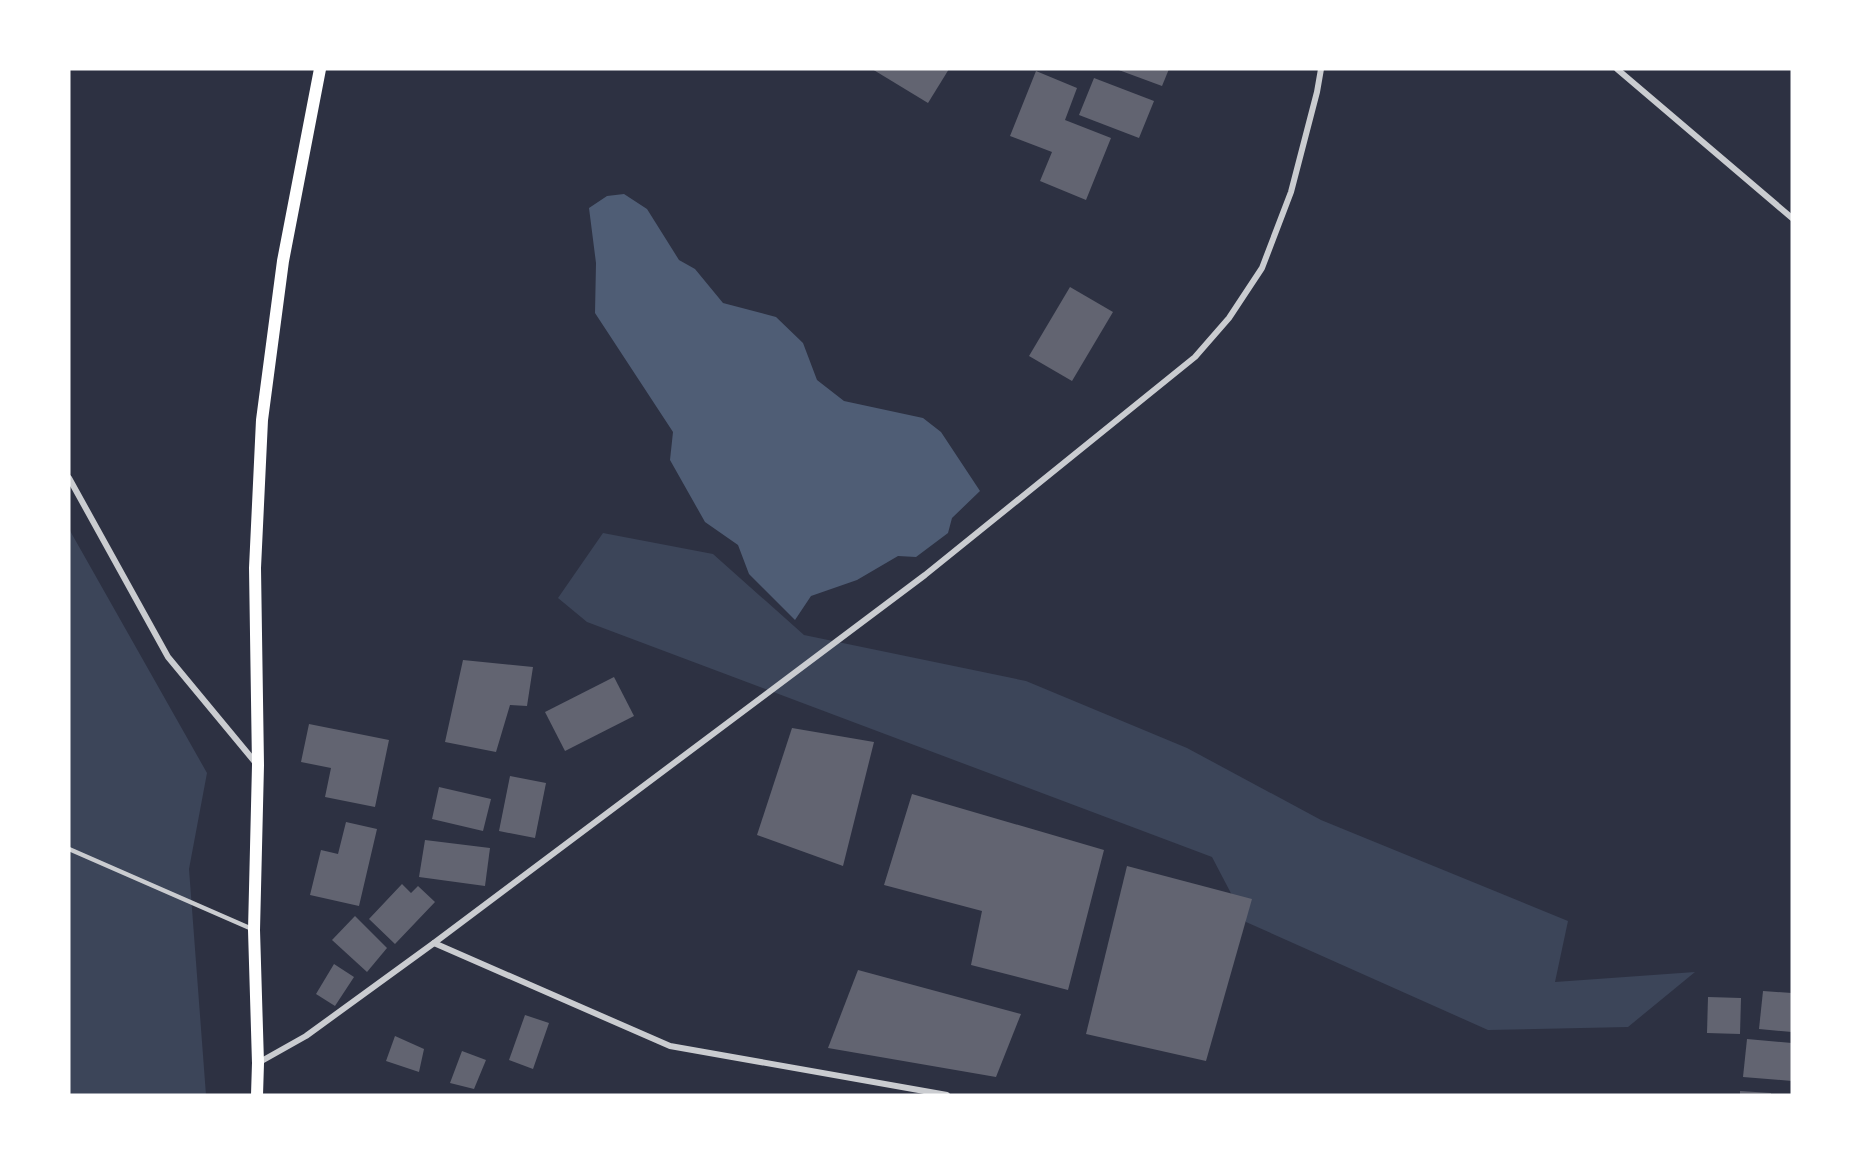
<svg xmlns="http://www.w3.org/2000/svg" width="1861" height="1164" viewBox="0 0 1861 1164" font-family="'Golos Text',sans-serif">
  <rect width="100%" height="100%" fill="#2d3142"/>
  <g fill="#3c4559">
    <path d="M69 529 207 773 189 869 206 1095H69Z"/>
    <path d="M603 533 713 554 804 635 1026 681 1187 748 1321 820 1568 921 1555 982 1695 972 1628 1027 1488 1030 1246 922 1212 857 587 622 558 598Z"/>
  </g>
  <path fill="#4f5d75" d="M624 194 647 209 679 260 695 269 723 303 776 317 803 343 817 380 844 401 923 418 941 432 980 491 952 518 948 533 916 557 898 556 857 580 811 596 795 620 749 574 738 545 705 522 670 460 673 432 595 313 596 263 589 208 607 196Z"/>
  <g fill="#626471">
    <path d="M872 69H949L928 103Z"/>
    <path d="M1116 69H1169L1162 86Z"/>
    <path d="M1036 71 1077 88 1065 120 1111 138 1086 200 1040 181 1052 152 1010 136Z"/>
    <path d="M1094 78 1154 101 1139 138 1079 115Z"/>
    <path d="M1070 287 1113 312 1072 381 1029 356Z"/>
    <path d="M463 660 533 667 527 706 510 705 496 752 445 742Z"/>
    <path d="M614 677 634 716 565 751 545 712Z"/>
    <path d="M309 724 389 740 375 807 325 797 331 768 301 762Z"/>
    <path d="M792 728 874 742 843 866 757 835Z"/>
    <path d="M510 776 546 783 535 838 499 831Z"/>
    <path d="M439 787 491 799 483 831 432 819Z"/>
    <path d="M912 794 1104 850 1068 990 971 965 982 911 884 885Z"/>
    <path d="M346 822 377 829 359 906 310 895 321 850 338 854Z"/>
    <path d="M425 840 490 848 485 886 419 877Z"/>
    <path d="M1127 866 1252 899 1206 1061 1086 1034Z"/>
    <path d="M402 884 411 893 418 886 435 902 395 944 369 919Z"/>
    <path d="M355 916 387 948 367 972 332 940Z"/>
    <path d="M334 964 354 977 335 1006 316 994Z"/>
    <path d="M858 970 1021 1014 996 1077 828 1048Z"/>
    <path d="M1763 991 1792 993V1032L1759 1029Z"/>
    <path d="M1708 997 1741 998 1740 1034 1707 1033Z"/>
    <path d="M525 1015 549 1023 533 1069 509 1060Z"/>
    <path d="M395 1036 424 1049 419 1072 386 1061Z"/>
    <path d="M1747 1039 1792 1043V1081L1743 1077Z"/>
    <path d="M462 1051 486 1060 474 1089 450 1083Z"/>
    <path d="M1740 1091 1771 1093V1095H1740Z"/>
  </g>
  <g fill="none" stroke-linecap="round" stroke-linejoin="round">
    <path stroke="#caccd0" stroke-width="4.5" d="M69 849 252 929"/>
    <g stroke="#caccd0" stroke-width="6">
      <path d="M1617 69 1792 218"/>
      <path d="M69 478 168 657 255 762"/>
      <path d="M434 943 670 1046 947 1095"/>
      <path d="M258 1063 306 1036 434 943 925 575 1195 357 1229 318 1262 268 1291 192 1317 92 1321 69"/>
    </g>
    <path stroke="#fff" stroke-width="12" d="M257 1095 258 1063 254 930 258 765 255 568 262 420 283 261 320 69"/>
  </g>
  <rect width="1861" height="1164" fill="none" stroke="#ffffff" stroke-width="141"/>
</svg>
